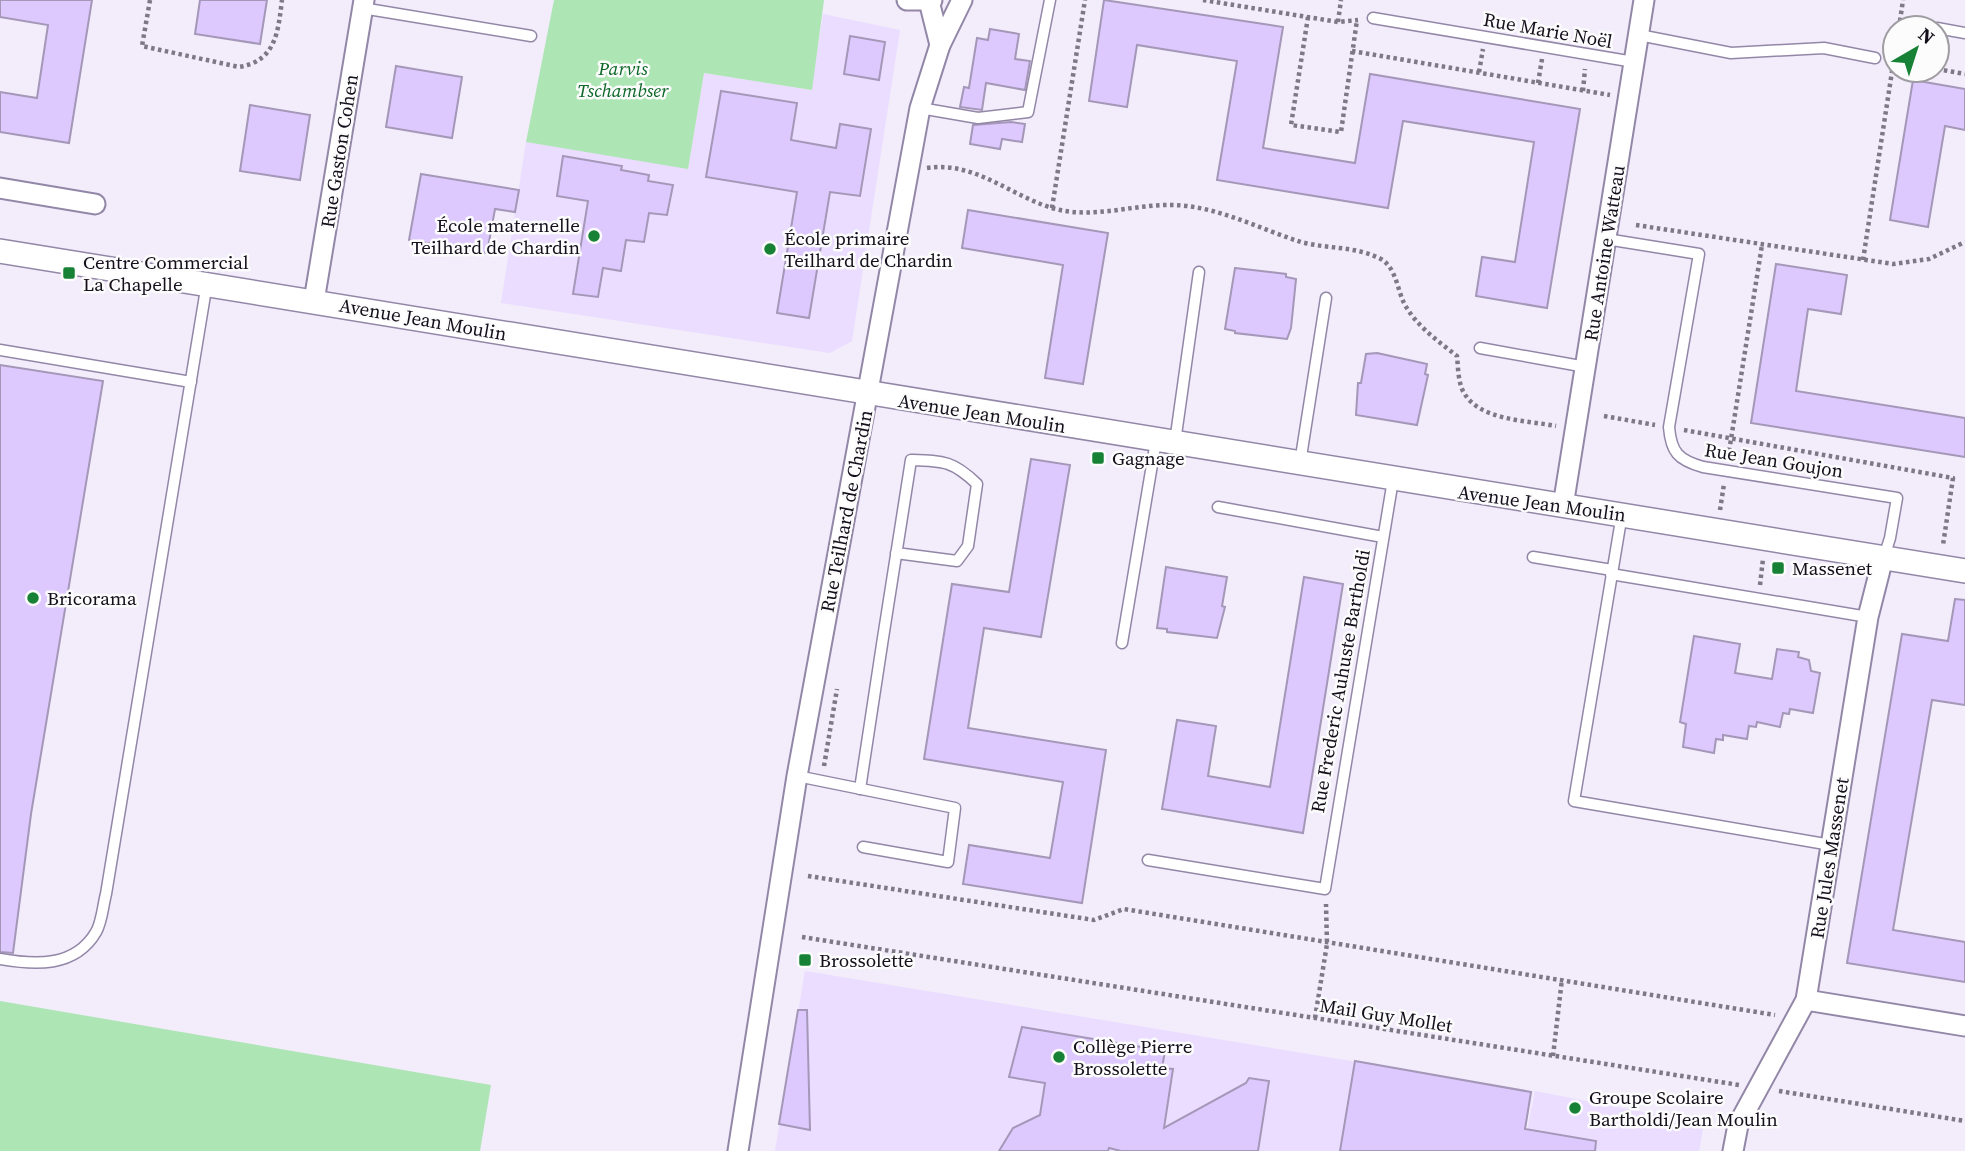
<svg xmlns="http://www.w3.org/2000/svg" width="1965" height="1151" viewBox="0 0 1965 1151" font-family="'Source Serif 4',serif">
  <rect width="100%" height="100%" fill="#f2ecfb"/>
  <g fill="#eaddff">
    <path d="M823 14 900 30 852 341 830 353 501 303 526 142 688 168 704 73 811 90Z"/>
    <path d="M805 971 1533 1091 1521 1151H775Z"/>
    <path d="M1535 1091 1704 1124 1699 1151H1523Z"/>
  </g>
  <g fill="#ade5b4">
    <path d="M554 0H824L812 90 704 73 688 169 526 142Z"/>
    <path d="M0 1001 491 1085 480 1151H0Z"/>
  </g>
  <g fill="#dec9fe" stroke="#a497b8" stroke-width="2">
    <path d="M0 0H92L69 143 0 132V92L37 98 48 25 0 17Z"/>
    <path d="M200 0H267L260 44 195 34Z"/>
    <path d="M1104 0 1283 27 1263 148 1355 163 1370 74 1580 109 1547 308 1476 296 1482 257 1515 262 1534 142 1403 121 1388 208 1217 180 1237 61 1137 45 1127 107 1089 101Z"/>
    <path d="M990 29 1019 34 1015 59 1030 61 1025 90 986 83 982 110 960 107 964 87 969 88 977 38 988 40Z"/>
    <path d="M850 36 885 42 879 80 844 74Z"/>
    <path d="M396 66 462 77 452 138 386 127Z"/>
    <path d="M1913 80 1965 89V130L1945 126 1928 227 1890 220Z"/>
    <path d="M721 91 797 103 791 140 836 148 840 124 871 129 860 196 830 192 809 318 777 313 797 192 706 177Z"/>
    <path d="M250 105 310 115 300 180 240 171Z"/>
    <path d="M1011 122 1025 124 1022 142 1002 139 1000 149 970 144 973 125Z"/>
    <path d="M563 156 622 166 621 170 649 175 648 181 673 185 667 215 649 213 644 242 626 240 621 271 603 268 598 297 573 294 588 201 557 196Z"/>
    <path d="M421 174 519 190 515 212 495 209 487 253 409 240Z"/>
    <path d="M968 210 1108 233 1083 384 1045 378 1063 265 962 248Z"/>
    <path d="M1776 264 1847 275 1841 314 1808 309 1796 391 1965 418V457L1751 423Z"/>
    <path d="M1235 268 1286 274V277L1296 279 1291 328 1287 339 1235 333V331L1225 329Z"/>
    <path d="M1377 353 1427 364 1425 374 1428 375 1417 425 1356 415 1358 383H1361L1366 354Z"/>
    <path d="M0 365 103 381 31 814 13 953 0 952Z"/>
    <path d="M1031 459 1070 465 1041 637 984 628 968 728 1106 750 1082 903 963 884 969 845 1050 858 1063 782 924 759 952 584 1009 592Z"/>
    <path d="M1166 567 1227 577 1222 606 1225 607 1217 638 1167 632V629L1157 628Z"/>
    <path d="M1304 577 1343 584 1303 833 1162 809 1177 720 1216 726 1208 776 1270 787Z"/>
    <path d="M1955 599 1965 600V705L1932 700 1893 930 1965 942V982L1847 963 1902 634 1948 641Z"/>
    <path d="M1694 636 1740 644 1735 673 1772 679 1777 649 1799 652 1798 657 1809 660 1811 671 1820 673 1813 713 1790 709 1789 714 1783 713 1780 727 1757 722 1756 727 1749 726 1747 739 1723 735V740L1716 739 1714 753 1683 747 1686 724 1680 722Z"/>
    <path d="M798 1010H807L810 1130 779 1124Z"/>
    <path d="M1022 1027 1165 1051 1162 1068 1173 1069 1164 1128 1246 1083 1249 1078 1269 1081 1258 1151H1121L1109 1148 1108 1151H999L1013 1128 1040 1115 1045 1083 1009 1077Z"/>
    <path d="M1355 1061 1531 1092 1525 1129 1596 1141 1595 1151H1340Z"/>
  </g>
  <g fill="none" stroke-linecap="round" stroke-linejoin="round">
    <defs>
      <g id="service">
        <path d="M362 8 531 36"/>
        <path d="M1373 18 1634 62"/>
        <path d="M1937 28 1965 33"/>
        <path d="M1639 35 1731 53 1824 48 1875 58"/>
        <path d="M920 108 978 118 1028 112 1050 0"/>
        <path d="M1606 239 1699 254 1669 427C1671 452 1678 460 1703 467L1897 498 1890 538 1884 557"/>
        <path d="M1480 348 1586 367"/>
        <path d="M0 350 191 382"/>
        <path d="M1175 442 1199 272"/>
        <path d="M1300 463 1326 298"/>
        <path d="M1218 507 1383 537"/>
        <path d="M1622 514 1574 801 1831 845"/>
        <path d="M1533 557 1612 570"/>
        <path d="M1611 574 1868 617"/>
        <path d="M1122 643 1156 441"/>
        <path d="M797 776 955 808 948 862 863 847"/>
        <path d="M860 789C876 679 894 570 911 460 944 461 953 461 977 484L968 546 957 561 896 553"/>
        <path d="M1148 860 1325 889 1393 480"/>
        <path d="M0 959C34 965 75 968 96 932 102 922 103 905 106 894L207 283"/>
      </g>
      <g id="minor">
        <path d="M907 0H932"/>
        <path d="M929 1 940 45"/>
        <path d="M0 188 95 204"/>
        <path d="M314 301 364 0"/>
        <path d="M1563 506 1644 0"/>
        <path d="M1806 1000 1965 1026"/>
        <path d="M738 1151 797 776 920 108 940 45 962 0"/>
        <path d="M1733 1151 1738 1125 1806 1000 1868 617 1883 558"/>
      </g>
      <path id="tertiary" d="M0 251 1965 571"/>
    </defs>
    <use href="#service" stroke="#9387a7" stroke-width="13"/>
    <use href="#minor" stroke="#9387a7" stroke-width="23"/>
    <use href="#tertiary" stroke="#9387a7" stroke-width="26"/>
    <g stroke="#7d7885" stroke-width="4.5" stroke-dasharray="3.5 3.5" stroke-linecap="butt">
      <path d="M150 0 142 46 239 67C276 61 278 32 282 0"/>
      <path d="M1203 0 1338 22 1358 20"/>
      <path d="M1308 17 1291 125 1341 132 1357 20"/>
      <path d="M1338 22 1341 0"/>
      <path d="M1899 28 1903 0"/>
      <path d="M1352 51 1610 95"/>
      <path d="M1937 69 1965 74"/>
      <path d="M1479 72 1483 49"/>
      <path d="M1538 83 1542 59"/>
      <path d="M1583 91 1585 69"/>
      <path d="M927 168C975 161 1009 195 1052 208 1093 220 1132 204 1173 205 1217 206 1260 229 1301 242 1327 249 1354 246 1379 258 1396 266 1397 289 1404 303 1416 326 1438 341 1457 356 1458 366 1458 379 1462 389 1476 421 1526 420 1556 426"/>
      <path d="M1052 208 1085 0"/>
      <path d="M1636 225 1893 264 1929 259 1965 242"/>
      <path d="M1863 260 1895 52"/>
      <path d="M1604 416 1655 425"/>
      <path d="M1684 430 1953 478 1943 545"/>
      <path d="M1728 458 1762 245"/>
      <path d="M1720 510 1724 484"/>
      <path d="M1760 585 1763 559"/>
      <path d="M824 766 837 689"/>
      <path d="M808 876 1094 920 1124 909 1775 1015"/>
      <path d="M802 937 1739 1085"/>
      <path d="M1315 1018 1327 944 1326 904"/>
      <path d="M1553 1056 1562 979"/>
      <path d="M1779 1091 1965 1121"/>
    </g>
    <use href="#service" stroke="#fff" stroke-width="10"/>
    <use href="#minor" stroke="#fff" stroke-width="19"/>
    <use href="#tertiary" stroke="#fff" stroke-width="23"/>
  </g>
  <g fill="#178136" stroke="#fcfcfc" stroke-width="2.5">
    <circle cx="594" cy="236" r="7"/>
    <circle cx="770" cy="249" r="7"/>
    <rect x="62" y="266" width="14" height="14" rx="3.5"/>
    <rect x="1091" y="451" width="14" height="14" rx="3.5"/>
    <rect x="1771" y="561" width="14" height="14" rx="3.5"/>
    <circle cx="33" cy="598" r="7"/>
    <rect x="798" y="953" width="14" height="14" rx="3.5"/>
    <circle cx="1059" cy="1057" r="7"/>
    <circle cx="1575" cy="1108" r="7"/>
  </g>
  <g text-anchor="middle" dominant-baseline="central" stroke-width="5" stroke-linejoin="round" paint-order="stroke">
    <g font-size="19" fill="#140f1b" stroke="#fcfcfc">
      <text transform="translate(1548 30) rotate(10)">Rue Marie Noël</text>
      <text transform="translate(339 151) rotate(-81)">Rue Gaston Cohen</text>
      <text transform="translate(1604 253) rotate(-81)">Rue Antoine Watteau</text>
      <text transform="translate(423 319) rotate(10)">Avenue Jean Moulin</text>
      <text transform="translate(982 413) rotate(9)">Avenue Jean Moulin</text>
      <text transform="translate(1774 460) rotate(9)">Rue Jean Goujon</text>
      <text transform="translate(1542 503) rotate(8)">Avenue Jean Moulin</text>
      <text transform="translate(846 511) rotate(-79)">Rue Teilhard de Chardin</text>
      <text transform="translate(1340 681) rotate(-80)">Rue Frederic Auhuste Bartholdi</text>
      <text transform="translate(1829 858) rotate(-81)">Rue Jules Massenet</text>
      <text transform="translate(1386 1015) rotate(9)">Mail Guy Mollet</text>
    </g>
    <g font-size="19" font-style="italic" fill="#0d6829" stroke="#fcfcfc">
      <text x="623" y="68">Parvis<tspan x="623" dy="22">Tschambser</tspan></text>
    </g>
    <g font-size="19" fill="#140f1b" stroke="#fcfcfc" text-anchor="start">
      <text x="580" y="225" text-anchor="end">École maternelle<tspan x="580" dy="22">Teilhard de Chardin</tspan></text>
      <text x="784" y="238">École primaire<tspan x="784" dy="22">Teilhard de Chardin</tspan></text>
      <text x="83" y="262">Centre Commercial<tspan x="83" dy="22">La Chapelle</tspan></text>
      <text x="1112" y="458">Gagnage</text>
      <text x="1792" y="568">Massenet</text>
      <text x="47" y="598">Bricorama</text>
      <text x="819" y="960">Brossolette</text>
      <text x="1073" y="1046">Collège Pierre<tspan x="1073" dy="22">Brossolette</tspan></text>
      <text x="1589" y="1097">Groupe Scolaire<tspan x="1589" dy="22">Bartholdi/Jean Moulin</tspan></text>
    </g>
  </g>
  <g transform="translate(1916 49) rotate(39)"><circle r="33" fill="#fcfcfc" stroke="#9f9da2" stroke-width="2"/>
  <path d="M0-5L12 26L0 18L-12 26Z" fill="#178136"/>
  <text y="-10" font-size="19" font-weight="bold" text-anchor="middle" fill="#140f1b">N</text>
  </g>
</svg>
